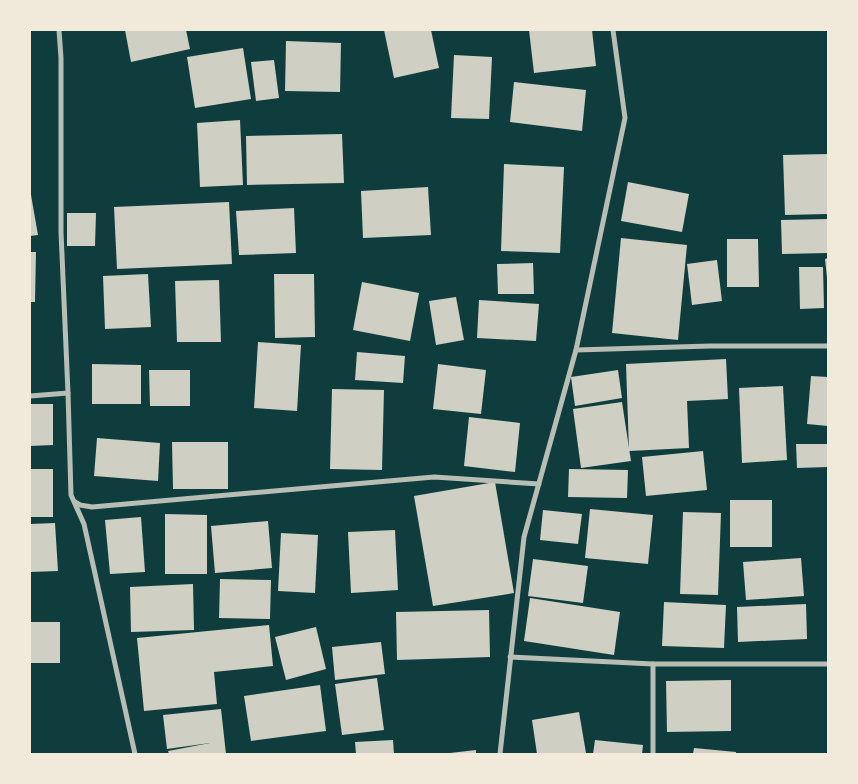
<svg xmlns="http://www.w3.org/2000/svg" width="858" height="784" viewBox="0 0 858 784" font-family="'Sofia Sans Condensed',sans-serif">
  <rect width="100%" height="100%" fill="#0f3d3e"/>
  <g fill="#cfcfc3">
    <path d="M125 30H186L190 49 131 62Z"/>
    <path d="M384 30H431L439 68 394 78Z"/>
    <path d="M529 30H592L596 66 534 73Z"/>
    <path d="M286 41 341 43 340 92 285 91Z"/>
    <path d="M243 48 251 99 195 108 187 57Z"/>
    <path d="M454 55 492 57 489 119 451 118Z"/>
    <path d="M274 60 279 98 256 101 251 62Z"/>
    <path d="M514 82 586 90 582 131 510 122Z"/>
    <path d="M240 120 243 185 200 187 197 123Z"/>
    <path d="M342 134 344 183 247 185 246 136Z"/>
    <path d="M828 154V214L785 215 783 155Z"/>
    <path d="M504 164 564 167 560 253 501 251Z"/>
    <path d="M628 182 689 194 682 232 621 221Z"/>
    <path d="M428 187 431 235 363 238 361 191Z"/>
    <path d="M31 195 38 235 30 236V196Z"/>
    <path d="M229 202 232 264 117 269 114 207Z"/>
    <path d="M294 208 296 253 239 255 236 211Z"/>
    <path d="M67 213H96L95 246H67Z"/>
    <path d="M828 219V253L782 254 781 220Z"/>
    <path d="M621 238 687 245 678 340 612 333Z"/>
    <path d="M727 239H758L759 287H727Z"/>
    <path d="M30 252H36L35 302H30Z"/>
    <path d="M828 258V278H827L825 259Z"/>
    <path d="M717 260 722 301 692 305 687 264Z"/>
    <path d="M533 263 534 294H498L497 264Z"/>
    <path d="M799 267H823L824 308 800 309Z"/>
    <path d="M148 274 151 327 105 329 103 276Z"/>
    <path d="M274 274H314L315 337 275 338Z"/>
    <path d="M219 280 221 342H177L175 281Z"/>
    <path d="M362 282 419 293 410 341 353 330Z"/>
    <path d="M456 297 464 340 436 345 429 301Z"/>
    <path d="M479 300 539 304 536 341 477 338Z"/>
    <path d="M258 342 301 345 297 411 254 408Z"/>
    <path d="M357 352 405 356 403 383 355 380Z"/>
    <path d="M726 359 728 399 687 401 689 448 629 451 626 364Z"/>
    <path d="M92 364 141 365V404H92Z"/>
    <path d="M438 364 486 370 481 414 433 409Z"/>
    <path d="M149 370H190V406H150Z"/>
    <path d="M618 370 622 398 575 406 571 377Z"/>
    <path d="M811 376 828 377V426L807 424Z"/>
    <path d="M783 386 787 460 742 463 739 388Z"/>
    <path d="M332 389 384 390 382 470 330 469Z"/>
    <path d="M622 402 631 461 581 468 573 409Z"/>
    <path d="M30 404H53V445L30 446Z"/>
    <path d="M469 417 520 423 515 472 464 466Z"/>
    <path d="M97 438 160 443 158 481 94 476Z"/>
    <path d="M172 442H228V489H173Z"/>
    <path d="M796 444H828V467L797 468Z"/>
    <path d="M703 451 707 490 646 496 642 457Z"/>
    <rect x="30" y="469" width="23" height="48"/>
    <path d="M569 469 628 470 627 498 568 497Z"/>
    <path d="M495 482 514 593 433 606 414 496Z"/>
    <rect x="730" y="500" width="42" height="47"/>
    <path d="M590 509 653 515 648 564 585 558Z"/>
    <path d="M543 510 582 514 578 544 540 540Z"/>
    <path d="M683 512 721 513 718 595 680 594Z"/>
    <path d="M165 514 207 515V574H165Z"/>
    <path d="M141 517 145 572 110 574 105 520Z"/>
    <path d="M268 521 272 568 215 573 211 526Z"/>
    <path d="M55 523 58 571 30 572V524Z"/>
    <path d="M395 530 398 590 351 593 348 532Z"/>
    <path d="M281 533 318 535 315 593 278 591Z"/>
    <path d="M801 558 804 596 746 600 743 562Z"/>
    <path d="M533 559 588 566 583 603 528 596Z"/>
    <path d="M220 579 271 580 270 619 219 618Z"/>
    <path d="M193 584 194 630 131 632 130 587Z"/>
    <path d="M530 598 620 612 614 655 524 641Z"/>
    <path d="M664 602 726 605 724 648 662 646Z"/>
    <path d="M806 604 807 639 738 642 737 607Z"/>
    <path d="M489 610 490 657 397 660 396 612Z"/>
    <rect x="30" y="622" width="30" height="41"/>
    <path d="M269 625 273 666 214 672 217 704 144 711 137 638Z"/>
    <path d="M316 627 326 669 286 680 275 637Z"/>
    <path d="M381 642 385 674 335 680 332 647Z"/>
    <path d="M377 678 384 730 342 735 335 684Z"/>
    <path d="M731 680V731L667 732 666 681Z"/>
    <path d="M320 685 326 731 251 741 244 696Z"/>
    <path d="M221 709 226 754H169L168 751 210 743 167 749 163 715Z"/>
    <path d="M579 712 586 753 537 754 532 720Z"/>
    <path d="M393 740 394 754H356L355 742Z"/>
    <path d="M595 740 643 745 642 754H593Z"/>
    <path d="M694 748 736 752V754H693Z"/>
    <path d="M476 750V754H450V753Z"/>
  </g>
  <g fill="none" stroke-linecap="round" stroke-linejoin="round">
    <g stroke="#b8beb3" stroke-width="5">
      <path d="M59 30 61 58V232L68 393 71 495 84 524 135 754"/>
      <path d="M576 350 710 346H828"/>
      <path d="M30 396 68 393"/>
      <path d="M75 502 80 505 92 507 434 477 539 484"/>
      <path d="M510 657 653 664H828"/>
      <path d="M500 754 524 537 576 350 625 118 613 30"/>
      <path d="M653 754V664"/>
    </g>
  </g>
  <rect width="858" height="784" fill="none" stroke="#f1e9da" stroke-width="62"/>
</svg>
